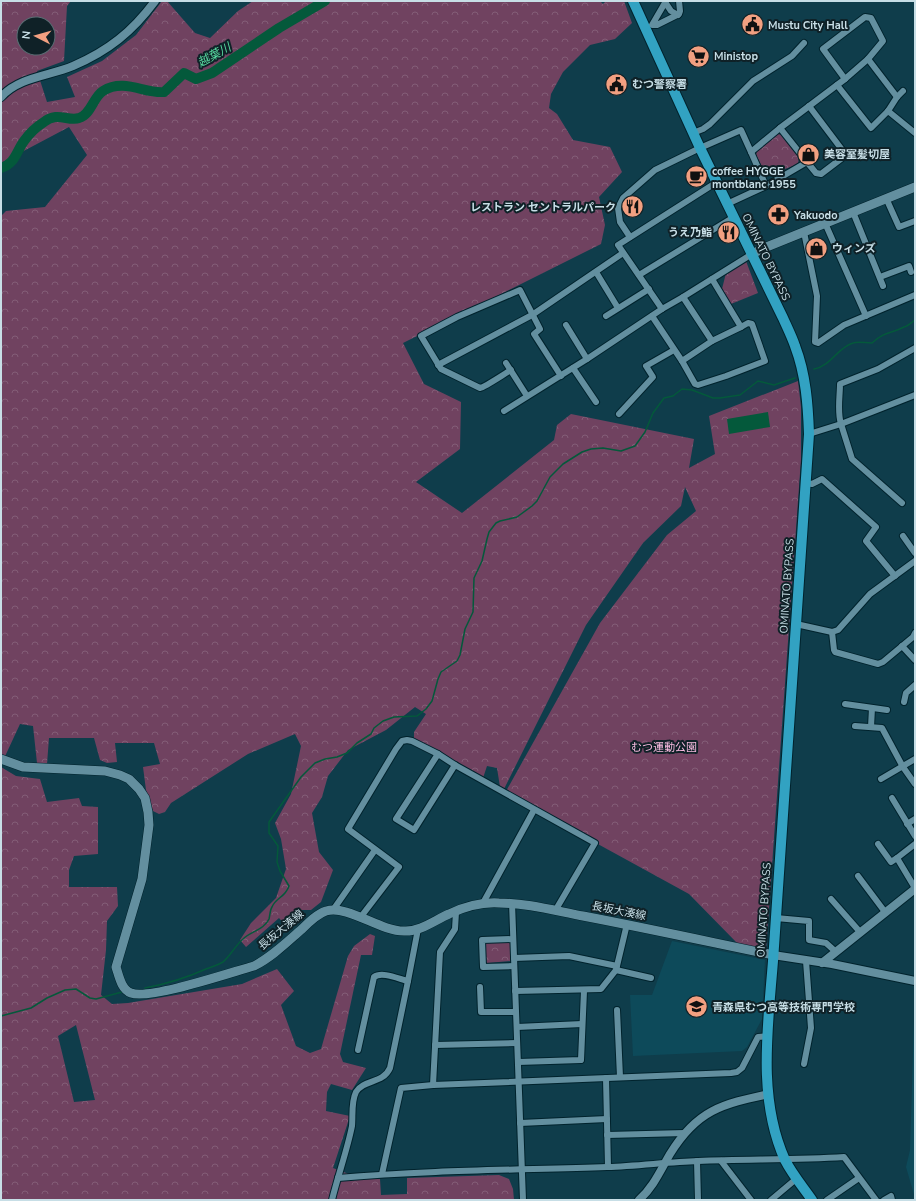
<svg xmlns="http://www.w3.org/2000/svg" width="916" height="1201" viewBox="0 0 916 1201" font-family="'Nunito Sans','Noto Sans JP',sans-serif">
  <defs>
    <pattern id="forest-crowns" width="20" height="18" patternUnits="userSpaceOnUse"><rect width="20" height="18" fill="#704260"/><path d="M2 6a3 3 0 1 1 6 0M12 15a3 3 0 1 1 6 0" fill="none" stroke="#835d77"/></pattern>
  </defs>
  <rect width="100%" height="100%" fill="#0f3d4b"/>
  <g fill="#0d4a5a">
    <path d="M672 941 765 960 762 1019 747 1047 742 1051 633 1056 630 995H652Z"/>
    <path d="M915 988V1198L906 1167 910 1150Z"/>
  </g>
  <g fill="url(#forest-crowns)" fill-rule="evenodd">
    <path d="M1 1H71L67 6 64 61 37 71 47 102 75 97 67 77 102 61 136 35 162 1H167L195 33 210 38 238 11 253 1H600L603 4 606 1H624L632 23 615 39 590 45 563 72 551 94 549 108 557 114 573 140 610 147 622 172 599 197 605 225 601 244 403 343 424 384 461 402 460 449 416 482 462 513 554 440 557 425 571 414 694 439 689 468 715 454 709 416 798 381 801 407V459L766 950 738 944 689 894 505 793 600 623 667 535 696 511 685 487 681 506 643 543 586 625 504 789 500 787 497 768 487 766 483 778 414 738V732L426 714 415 707 386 730 348 750 328 776 322 797 312 813 319 852 333 870 321 902 311 910H301L286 926 279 918 246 947 240 940 251 923 276 898 286 869 281 839 275 823 291 794 301 746 295 734 248 754 171 803 165 812 159 814 153 811 146 790 143 767 160 764 154 743H115L117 762 107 763 100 760 94 738H49L47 764 37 763 33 726 20 724 1 765V216L6 211 45 207 87 155 69 127 1 163ZM24 24H48V48H24Z"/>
    <path d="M777 134 783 135 799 157 798 164 767 176 756 155 757 151Z"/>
    <path d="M746 261 758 293 731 304 722 289 726 273Z"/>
    <path d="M1 767 16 776 40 779 47 802 79 798 82 806 98 807V854L74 856 69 870V887H117L118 906 107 921 106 950 101 995 112 1004 128 1003 242 984 277 969 294 991 281 1005 296 1046 310 1053 321 1049 348 956 354 946 370 934 375 936 372 955H361L340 1054 343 1062 366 1068 352 1090 331 1084 327 1092 326 1111 350 1116 333 1168 362 1179H380L381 1195 407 1194V1178L499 1175 509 1179 513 1189 514 1200H1ZM76 1025 95 1100 74 1102 58 1036Z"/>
    <path d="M486 942 510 943 511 961 487 963 485 962V946Z"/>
  </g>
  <path fill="#04593b" d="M768 412 770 427 729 434 727 419Z"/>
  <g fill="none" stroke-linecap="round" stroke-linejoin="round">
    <g stroke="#04593b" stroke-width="1.5">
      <path d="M814 369C831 366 838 347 853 343 859 341 865 343 872 343 885 331 891 334 904 327 908 326 912 322 915 320"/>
      <path d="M145 988C166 984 186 978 206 969 212 967 218 965 223 962 231 955 235 946 243 939 250 932 265 929 269 919 270 915 270 910 272 907 276 897 285 898 289 886L280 871 277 862 278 846 269 833V822L301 777 315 763 325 759 337 757 347 753 357 743 371 734 374 728 383 721 394 717 417 716 426 709 432 701 438 679 441 672 457 661 460 655 465 629 473 612 474 578 482 561 487 539 489 532 496 523 500 521 517 517 532 506 537 501 550 477 563 464 582 452 591 449 603 448 621 451 635 446 645 432 653 413 664 398 673 396 682 389 692 390 713 398H720L740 395 758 381 774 385 795 378"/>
      <path d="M1 1016 31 1008 47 998 65 990 76 989 90 998 96 999 122 992"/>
    </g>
    <path stroke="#04593b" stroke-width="10" d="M1 168C15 164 16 152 24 141 29 134 36 127 44 122 57 111 69 122 79 118 91 115 93 97 103 91 124 78 145 94 164 92L184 73 196 79 212 73 279 28 325 1"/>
    <defs>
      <g id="minor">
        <path d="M666 1 652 25H657L679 14 680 11 679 1"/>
        <path d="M665 2 671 11 678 15"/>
        <path d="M865 17 871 18 883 41 868 59 845 79 823 49Z"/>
        <path d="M868 59 897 97"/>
        <path d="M837 85 871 128 888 111 897 97 903 91"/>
        <path d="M888 111 915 133"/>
        <path d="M780 128 807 162"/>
        <path d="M693 133 703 129 710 124 753 81 792 56 804 43"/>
        <path d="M751 152 766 186"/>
        <path d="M886 198 899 227 915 221"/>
        <path d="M727 204 766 186 807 162 816 173 821 174 846 155 809 106"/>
        <path d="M853 212 883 286"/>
        <path d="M825 223 866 316"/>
        <path d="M804 232 817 296 815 342 818 343 844 325 915 295"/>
        <path d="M630 237 620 222 618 208 623 198 655 170 700 148 741 130 751 152 780 128 845 79"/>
        <path d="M596 272 618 308"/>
        <path d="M639 275 734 217"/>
        <path d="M880 277 909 266 911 272"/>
        <path d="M683 297 712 341"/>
        <path d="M662 309 618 245 717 182"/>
        <path d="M606 316 649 289"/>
        <path d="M652 316 682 361 695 384 698 385 726 376 765 361 752 324 748 323 741 327 712 279"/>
        <path d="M566 325 587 359"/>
        <path d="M915 348 878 369 840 384C840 396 837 412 841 424L915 395"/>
        <path d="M682 361 712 341 741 327"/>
        <path d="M506 363 527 396"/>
        <path d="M438 365 532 315 623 253"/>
        <path d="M573 368 596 402"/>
        <path d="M511 370C504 374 485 387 480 388L441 369 421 336 457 317 520 290 540 329 534 334 561 376"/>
        <path d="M504 411 587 359 662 309 683 297 752 254"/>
        <path d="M619 414 653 377 646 366 674 350"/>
        <path d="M809 434 841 424 852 459 902 503"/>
        <path d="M805 483 812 484 822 479 876 527 866 541 895 576"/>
        <path d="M903 536 915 553"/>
        <path d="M796 624 832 632 838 630 870 594 915 561"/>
        <path d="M832 632 834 650 835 652 878 664 883 662 913 637 915 633"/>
        <path d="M902 646 915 660"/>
        <path d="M904 702 906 693 915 685"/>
        <path d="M845 704 887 710"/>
        <path d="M855 726 882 728 903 767 915 784"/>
        <path d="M871 727 872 708"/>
        <path d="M438 754 396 819 414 830 455 765"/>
        <path d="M881 779 915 759"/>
        <path d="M892 798 915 836"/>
        <path d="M907 824 915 819"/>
        <path d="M878 844 891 862 897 858"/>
        <path d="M915 844 897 858 915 888"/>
        <path d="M858 876 885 912"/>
        <path d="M831 899 860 932"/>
        <path d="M483 903 534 810"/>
        <path d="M512 903 523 1200"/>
        <path d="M333 910 375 850"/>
        <path d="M360 918 399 867 348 829 396 749 402 741 407 740 412 741 438 754 455 765 595 843 555 911"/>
        <path d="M776 918 809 921V940L826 943 836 952"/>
        <path d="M513 939 482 940 483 967 514 966"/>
        <path d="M514 958 569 956 617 966"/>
        <path d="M616 970 651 978"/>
        <path d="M480 987 481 1012H516"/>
        <path d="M515 991 601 989 616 970 627 924"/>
        <path d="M617 1010 620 1077"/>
        <path d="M517 1027 582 1024"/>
        <path d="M435 1045 517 1043"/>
        <path d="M358 1050 374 977C382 971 399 979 408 981"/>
        <path d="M518 1062 581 1060 584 991"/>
        <path d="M804 1064 811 1028 806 961"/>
        <path d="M606 1078 608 1167"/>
        <path d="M433 1085 440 952 455 929 456 912"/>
        <path d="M520 1123 607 1119"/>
        <path d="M607 1135 685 1133"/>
        <path d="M697 1161 698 1200"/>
        <path d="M721 1161 751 1200"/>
        <path d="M382 1174 401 1088 433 1085 731 1073 737 1072 742 1068 758 1037 768 1036"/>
        <path d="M338 1178C427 1170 517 1170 607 1167 638 1166 668 1162 698 1161 747 1159 795 1160 844 1157L876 1200"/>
        <path d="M332 1200C338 1175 347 1151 352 1126 353 1115 351 1102 356 1092 364 1079 383 1084 390 1068L408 981 418 929"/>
        <path d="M771 1200 796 1179"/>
        <path d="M827 1200 859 1178"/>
        <path d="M884 1200 891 1196 892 1200"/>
      </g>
      <g id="tertiary">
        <path d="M1 97C19 77 49 76 73 66 108 51 132 32 155 1"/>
        <path d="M773 955 832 964 915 981"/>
        <path d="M822 963 915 889"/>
        <path d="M639 1200C654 1186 660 1171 670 1154 697 1110 722 1104 769 1094"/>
      </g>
      <g id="secondary">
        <path d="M752 254 764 248 915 187"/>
        <path d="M1 759 23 767 105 771 120 775 129 779 139 789 145 798 148 812 149 825 142 879 116 967C119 976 121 989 131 993 150 1000 232 972 254 966 272 957 287 942 302 929 309 922 317 914 326 911 349 905 379 931 404 931 420 932 435 920 449 914 464 907 483 902 499 903 527 903 556 911 583 916 646 928 710 942 773 955"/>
      </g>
      <path id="trunk" d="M633 1 700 148 783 318C787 327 792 337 795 346 806 375 808 405 809 434L773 961C768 1026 757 1098 785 1160 792 1174 803 1187 812 1200"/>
    </defs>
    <use href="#minor" stroke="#01232d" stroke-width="8"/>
    <use href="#tertiary" stroke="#01232d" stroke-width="10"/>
    <use href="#secondary" stroke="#01232d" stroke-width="10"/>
    <use href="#trunk" stroke="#01232d" stroke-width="12"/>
    <use href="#minor" stroke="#638f9f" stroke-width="6"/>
    <use href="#tertiary" stroke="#638f9f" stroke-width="8"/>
    <use href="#secondary" stroke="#638f9f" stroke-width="9"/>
    <use href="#trunk" stroke="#32a2c2" stroke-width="10"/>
  </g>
  <defs>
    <symbol id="civic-disc" viewBox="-11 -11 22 22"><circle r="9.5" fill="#f2a081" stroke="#0f2127"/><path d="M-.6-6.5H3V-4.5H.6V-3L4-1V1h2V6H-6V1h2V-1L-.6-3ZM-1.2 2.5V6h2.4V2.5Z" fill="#111"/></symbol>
    <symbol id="supermarket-disc" viewBox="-11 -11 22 22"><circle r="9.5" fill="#f2a081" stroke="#0f2127"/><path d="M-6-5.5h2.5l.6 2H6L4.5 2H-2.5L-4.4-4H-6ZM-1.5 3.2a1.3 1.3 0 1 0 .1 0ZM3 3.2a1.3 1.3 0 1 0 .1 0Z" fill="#111"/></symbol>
    <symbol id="shop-disc" viewBox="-11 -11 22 22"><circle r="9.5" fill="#f2a081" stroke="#0f2127"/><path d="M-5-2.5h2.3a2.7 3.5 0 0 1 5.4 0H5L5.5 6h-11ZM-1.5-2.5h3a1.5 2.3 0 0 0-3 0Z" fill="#111"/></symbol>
    <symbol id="cafe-disc" viewBox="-11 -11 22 22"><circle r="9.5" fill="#f2a081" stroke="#0f2127"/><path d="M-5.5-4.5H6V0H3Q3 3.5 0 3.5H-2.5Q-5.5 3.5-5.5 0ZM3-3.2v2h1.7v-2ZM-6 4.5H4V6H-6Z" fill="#111"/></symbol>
    <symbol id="restaurant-disc" viewBox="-11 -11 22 22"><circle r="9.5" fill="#f2a081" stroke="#0f2127"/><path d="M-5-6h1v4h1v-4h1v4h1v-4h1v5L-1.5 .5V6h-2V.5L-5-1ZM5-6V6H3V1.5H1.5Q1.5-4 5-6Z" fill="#111"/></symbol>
    <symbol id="pharmacy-disc" viewBox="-11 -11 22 22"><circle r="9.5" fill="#f2a081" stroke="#0f2127"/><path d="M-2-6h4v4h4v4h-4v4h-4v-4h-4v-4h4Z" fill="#111"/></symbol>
    <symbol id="university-disc" viewBox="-11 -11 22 22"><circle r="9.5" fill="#f2a081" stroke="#0f2127"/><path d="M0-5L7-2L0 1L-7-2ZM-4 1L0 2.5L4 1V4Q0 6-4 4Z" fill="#111"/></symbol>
  </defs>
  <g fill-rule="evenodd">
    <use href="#civic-disc" x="740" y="12" width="25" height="25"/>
    <use href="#supermarket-disc" x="686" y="44" width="25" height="25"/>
    <use href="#civic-disc" x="604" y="72" width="25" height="25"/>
    <use href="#shop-disc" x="796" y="142" width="25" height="25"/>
    <use href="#cafe-disc" x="684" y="164" width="25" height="25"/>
    <use href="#restaurant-disc" x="620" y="194" width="25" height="25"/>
    <use href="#pharmacy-disc" x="766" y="202" width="25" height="25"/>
    <use href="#restaurant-disc" x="716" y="220" width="25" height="25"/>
    <use href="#shop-disc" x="804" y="236" width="25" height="25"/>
    <use href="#university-disc" x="684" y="994" width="25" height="25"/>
  </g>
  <g text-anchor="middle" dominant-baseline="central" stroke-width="4" stroke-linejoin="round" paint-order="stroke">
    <g font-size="11" font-weight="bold" fill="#c7dee6" stroke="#0f2127" text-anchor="start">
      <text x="768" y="25">Mustu City Hall</text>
      <text x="714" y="56">Ministop</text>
      <text x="632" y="84">むつ警察署</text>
      <text x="824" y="154">美容室髪切屋</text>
      <text x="712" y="171">coffee HYGGE<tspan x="712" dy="13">montblanc 1955</tspan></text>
      <text x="616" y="207" text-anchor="end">レストラン セントラルパーク</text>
      <text x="794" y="215">Yakuodo</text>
      <text x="712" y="232" text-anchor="end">うえ乃鮨</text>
      <text x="832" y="248">ウィンズ</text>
      <text x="712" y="1007">青森県むつ高等技術専門学校</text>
    </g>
    <g font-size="11" fill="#c7dee6" stroke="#0f2127">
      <text transform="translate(766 257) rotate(64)">OMINATO BYPASS</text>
      <text transform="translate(787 586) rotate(-86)">OMINATO BYPASS</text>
      <text transform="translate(764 910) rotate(-86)">OMINATO BYPASS</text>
      <text transform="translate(619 911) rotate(11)">長坂大湊線</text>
      <text transform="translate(281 930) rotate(-40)">長坂大湊線</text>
    </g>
    <g font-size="11" fill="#f9bbe1" stroke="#0f2127">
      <text x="664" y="747">むつ運動公園</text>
    </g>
    <g font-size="12" font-style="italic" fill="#58daa0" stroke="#0f2127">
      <text transform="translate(214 55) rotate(-29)">越葉川</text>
    </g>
  </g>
  <rect width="916" height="1201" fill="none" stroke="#c7dee6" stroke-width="4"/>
  <g transform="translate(36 36) rotate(276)"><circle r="19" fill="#0f2127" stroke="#596d73"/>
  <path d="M0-3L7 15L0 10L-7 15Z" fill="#f2a081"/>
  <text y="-6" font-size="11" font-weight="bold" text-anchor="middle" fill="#c7dee6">N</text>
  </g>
</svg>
